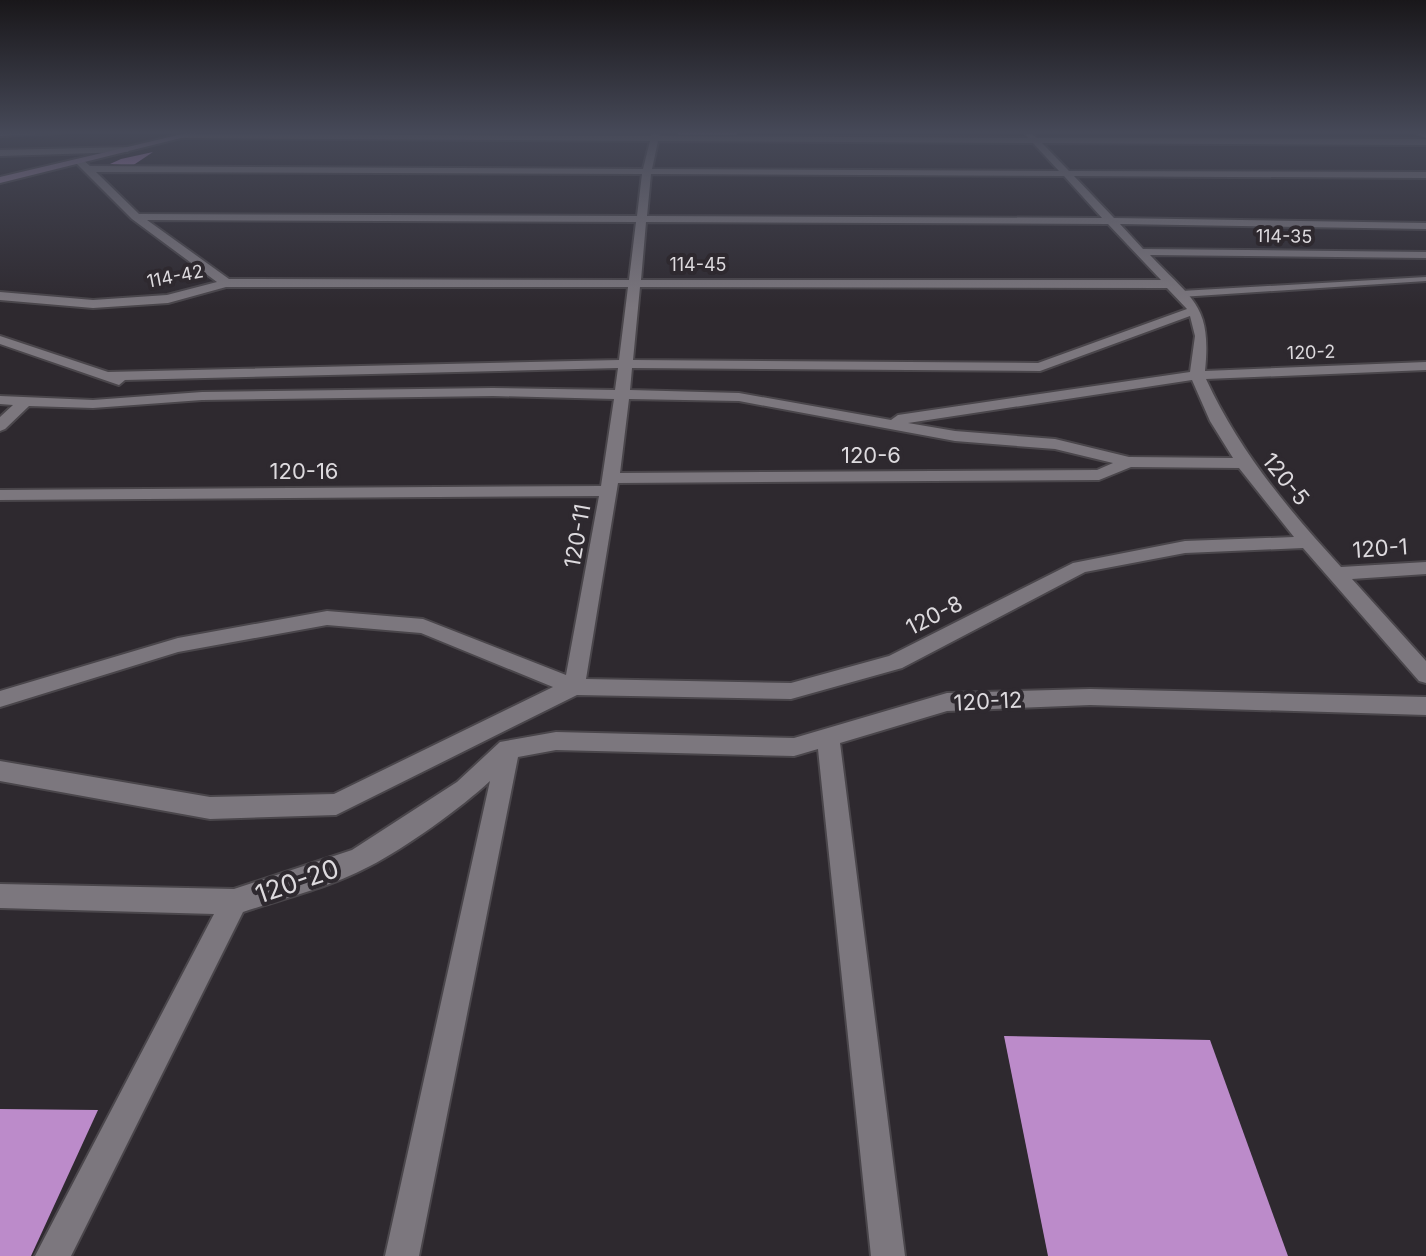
<svg xmlns="http://www.w3.org/2000/svg" width="1426" height="1256" viewBox="0 0 1426 1256" font-family="Inter,sans-serif">
  <rect width="100%" height="100%" fill="#2e292f"/>
  <g fill="#bc8bca">
    <path d="M677 132H737V136L678 135Z"/>
    <path d="M153 152 132 166 110 164 121 159Z"/>
    <path d="M1004 1036 1210 1040 1288 1256H1048Z"/>
    <path d="M0 1109 98 1110 31 1256H0Z"/>
  </g>
  <g fill="none" stroke-linecap="round" stroke-linejoin="round">
    <defs>
      <path id="lane" d="M1426 277V281L1181 297 1177 294 1181 291Z"/>
      <g id="street">
        <path d="M0 132H74L0 136Z"/>
        <path d="M652 132H660L659 136 1028 138 1026 135 1030 133 1037 138 1426 139V145L1042 143 1069 171 1426 172V178L1074 176 1114 218 1426 223V229L1120 224 1143 249 1426 252V258L1150 255C1192 300 1212 304 1205 371L1426 362V370L1206 379C1239 451 1288 509 1341 567L1426 562V574L1352 579 1426 661V683L1419 681 1303 548 1185 553 1085 572 902 668 791 699 577 695 336 815 210 819 0 781V761L210 797 334 794 553 687 421 633 327 625 178 652 0 707V691L178 638 327 611 423 619 566 675 599 496 0 500V490L601 486 614 399 493 396 202 400 93 408 29 406 5 429 0 431V417L13 405 0 404V396L93 400 202 392 493 388 615 390 618 368 125 380 119 385 0 344V336L108 372 619 360 628 287H226L168 303 93 308 0 300V292L93 300 167 295 217 282 132 219 76 163V159H82L90 166 643 169 650 141 183 138 179 136 183 134 651 136ZM658 141 1033 143 1059 171 652 169ZM96 172 642 174 637 216 139 214ZM651 174 1064 176 1102 218 647 216ZM147 220 636 222 629 280 229 279ZM646 222 1108 224 1161 280H641ZM640 287 1167 288 1187 309 1038 363 633 360ZM1190 316 1195 336 1190 372 898 415 891 420 739 393 630 390 632 368 1040 371ZM1192 380 1210 421 1233 458 1129 457 1055 439 955 431 908 423ZM629 399 739 401 955 441 1055 449 1113 463 1097 470 620 473ZM1131 467 1239 468 1294 537 1185 541 1073 563 889 656 791 683 586 679 618 483 1099 480Z"/>
        <path d="M131 147 128 152 0 156V150Z"/>
        <path d="M1090 689 1426 697V715L1090 705 947 711 840 743 905 1256H871L818 749 794 756 556 750 518 757 419 1256H385L490 781C461 808 405 848 370 866 331 887 285 898 243 912L71 1256H35L214 914 0 908V884L234 889 352 850 457 782 500 742 556 732 794 738 947 693Z"/>
      </g>
      <g id="secondary">
        <path d="M191 132H205L0 183V177Z"/>
        <path d="M1414 132 1426 133V138Z"/>
      </g>
    </defs>
    <use href="#lane" stroke="#4a464b" stroke-width="4"/>
    <use href="#street" stroke="#4a464b" stroke-width="4"/>
    <use href="#secondary" stroke="#4a464b" stroke-width="4"/>
    <use href="#lane" fill="#7c777e" fill-rule="evenodd"/>
    <use href="#street" fill="#7c777e" fill-rule="evenodd"/>
    <use href="#secondary" fill="#917c98" fill-rule="evenodd"/>
  </g>
  <linearGradient id="sky" x2="0" y2="1"><stop stop-color="#19171a"/><stop offset="0.43" stop-color="#464958"/><stop offset="1" stop-color="#464958" stop-opacity="0"/></linearGradient>
  <rect width="1426" height="308" fill="url(#sky)"/>
  <g text-anchor="middle" dominant-baseline="central" stroke-width="8" stroke-linejoin="round" paint-order="stroke">
    <g font-size="18" fill="#dddade" stroke="#2e292f">
      <text transform="translate(1284 236) rotate(1)">114-35</text>
      <text x="698" y="264">114-45</text>
      <text transform="translate(175 276) rotate(-11)">114-42</text>
      <text transform="translate(1311 352) rotate(-2)">120-2</text>
    </g>
    <g font-size="22" fill="#dddade" stroke="#2e292f">
      <text x="871" y="455">120-6</text>
      <text x="304" y="471">120-16</text>
      <text transform="translate(1286 479) rotate(51)">120-5</text>
      <text transform="translate(577 536) rotate(-80)">120-11</text>
      <text transform="translate(1380 548) rotate(-4)">120-1</text>
      <text transform="translate(934 615) rotate(-27)">120-8</text>
      <text transform="translate(988 701) rotate(-3)">120-12</text>
    </g>
    <g font-size="26" fill="#dddade" stroke="#2e292f">
      <text transform="translate(297 881) rotate(-19)">120-20</text>
    </g>
  </g>
</svg>
